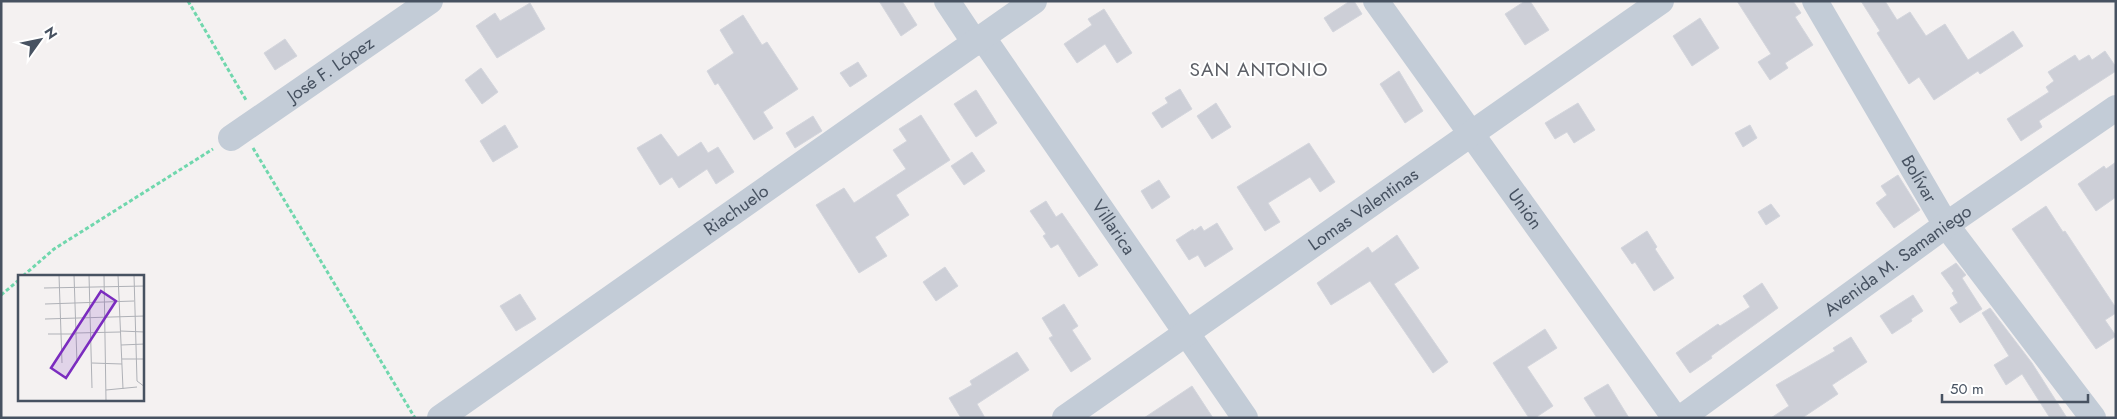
<svg xmlns="http://www.w3.org/2000/svg" width="2117" height="419" viewBox="0 0 2117 419" font-family="Jost,sans-serif">
  <rect width="100%" height="100%" fill="#f4f1f1"/>
  <g fill="#cdcfd7" stroke="#d4d6dd">
    <path d="M879 1H902L917 25 901 36Z"/>
    <path d="M1350 1H1354L1362 14 1333 32 1324 18Z"/>
    <path d="M1525 1H1530L1549 30 1525 45 1505 14Z"/>
    <path d="M1737 1H1793L1801 13 1795 17 1813 45 1785 63 1788 68 1770 80 1758 62 1771 54Z"/>
    <path d="M1861 1H1885L1897 20 1910 12 1926 36 1945 24 1968 60 2013 31 2023 46 1980 74 1978 71 1934 100 1919 77 1909 84 1877 33 1880 31Z"/>
    <path d="M530 3 545 29 497 58 476 26 495 13 500 21Z"/>
    <path d="M1104 9 1132 53 1117 63 1105 44 1077 63 1064 44 1092 25 1088 19Z"/>
    <path d="M743 15 762 45 767 42 798 89 763 112 773 128 754 140 718 83 715 85 707 71 734 53 720 30Z"/>
    <path d="M1700 18 1719 48 1692 66 1673 36Z"/>
    <path d="M285 39 297 56 275 70 264 53Z"/>
    <path d="M2105 51 2116 67V71L2039 121 2042 127 2021 141 2007 119 2049 92 2046 87 2054 81 2048 72 2075 55 2079 61 2089 55 2092 60Z"/>
    <path d="M858 62 867 76 850 87 840 73Z"/>
    <path d="M481 68 498 92 482 104 465 80Z"/>
    <path d="M1399 71 1423 111 1405 123 1380 84Z"/>
    <path d="M1180 89 1192 109 1162 128 1152 113 1168 103 1165 98Z"/>
    <path d="M976 90 997 123 976 137 954 104Z"/>
    <path d="M1216 103 1231 127 1212 139 1197 116Z"/>
    <path d="M1578 103 1595 130 1574 143 1567 132 1555 139 1545 123Z"/>
    <path d="M921 115 950 160 896 195 909 215 875 237 887 256 859 273 816 205 844 188 854 203 906 169 893 150 907 141 899 129Z"/>
    <path d="M813 116 822 131 795 148 786 133Z"/>
    <path d="M505 125 518 147 493 162 480 141Z"/>
    <path d="M1750 125 1757 138 1743 147 1735 133Z"/>
    <path d="M661 134 678 157 701 142 708 153 718 147 734 172 716 184 707 169 679 188 672 177 660 185 637 148Z"/>
    <path d="M1309 143 1335 182 1320 192 1310 177 1268 203 1280 222 1265 231 1237 187Z"/>
    <path d="M972 152 985 171 964 185 951 166Z"/>
    <path d="M2116 162V197L2096 211 2078 184 2104 166 2106 169Z"/>
    <path d="M1898 175 1920 210 1894 228 1876 203 1887 195 1881 186Z"/>
    <path d="M1159 180 1170 197 1152 209 1141 191Z"/>
    <path d="M1046 201 1056 217 1062 213 1098 265 1079 277 1058 244 1051 248 1043 236 1046 234 1030 211Z"/>
    <path d="M1771 204 1780 216 1766 225 1758 212Z"/>
    <path d="M2046 206 2063 232 2065 231 2116 308V313L2105 320 2116 336 2096 349 2012 229Z"/>
    <path d="M1217 223 1233 249 1205 267 1198 255 1189 260 1176 240 1193 229 1194 231 1201 226 1204 231Z"/>
    <path d="M1647 231 1657 247 1655 249 1674 278 1654 291 1635 262 1632 264 1621 248Z"/>
    <path d="M1397 235 1419 268 1394 284 1448 362 1433 373 1370 281 1331 305 1317 283 1368 247 1372 253Z"/>
    <path d="M1956 263 1966 275 1962 278 1982 309 1960 323 1950 308 1958 303 1952 293 1954 291 1941 273Z"/>
    <path d="M945 267 958 286 936 301 923 282Z"/>
    <path d="M1762 283 1778 308 1711 356 1712 358 1690 373 1676 353 1718 324 1720 326 1750 307 1743 296Z"/>
    <path d="M520 294 536 319 516 331 500 306Z"/>
    <path d="M1913 295 1923 311 1911 319 1912 321 1892 334 1880 316Z"/>
    <path d="M1064 304 1078 326 1072 330 1091 359 1071 372 1049 338 1053 336 1042 318Z"/>
    <path d="M1990 308 2032 363 2067 418H2050L2022 374 2006 385 1994 365 2009 356 1982 313Z"/>
    <path d="M1545 329 1557 348 1527 367 1553 406 1535 418H1529L1493 363Z"/>
    <path d="M1851 337 1867 362 1832 385 1838 394 1802 418H1771L1789 406 1776 385 1835 351 1833 348Z"/>
    <path d="M1017 352 1029 370 977 404 985 418H961L949 398 972 385 970 381Z"/>
    <path d="M1608 384 1629 418H1597L1584 398Z"/>
    <path d="M1192 386 1213 418H1144Z"/>
  </g>
  <g fill="none" stroke-linecap="round" stroke-linejoin="round">
    <g stroke="#70d7ad" stroke-width="3" stroke-dasharray="4 2.5" stroke-linecap="butt">
      <path d="M188 1 246 100"/>
      <path d="M253 148 415 418"/>
      <path d="M23 276 54 249 213 149"/>
      <path d="M1 295 19 280"/>
    </g>
    <g stroke="#c3ccd7" stroke-width="26">
      <path d="M947 1 975 43"/>
      <path id="s1" d="M1376 1 1675 418"/>
      <path id="s2" d="M1815 1 1946 225 2093 418"/>
      <path id="s3" d="M983 38 1245 418"/>
      <path id="s4" d="M231 138 430 1"/>
      <path id="s5" d="M440 418 1034 1"/>
      <path id="s6" d="M1065 418 1661 1"/>
      <path id="s7" d="M1681 418 1946 225 2116 108"/>
    </g>
  </g>
  <g text-anchor="middle" dominant-baseline="central" stroke-width="4" stroke-linejoin="round" paint-order="stroke">
    <g font-size="18" fill="#475261" stroke="#fff">
      <text stroke="none"><textPath href="#s4" startOffset="121">José F. López</textPath></text>
      <text stroke="none"><textPath href="#s2" startOffset="206">Bolívar</textPath></text>
      <text stroke="none"><textPath href="#s5" startOffset="362">Riachuelo</textPath></text>
      <text stroke="none"><textPath href="#s6" startOffset="364">Lomas Valentinas</textPath></text>
      <text stroke="none"><textPath href="#s1" startOffset="256">Unión</textPath></text>
      <text stroke="none"><textPath href="#s3" startOffset="230">Villarica</textPath></text>
      <text stroke="none"><textPath href="#s7" startOffset="268">Avenida M. Samaniego</textPath></text>
    </g>
    <g font-size="19" letter-spacing="1" fill="#5d6067" stroke="#fff">
      <text x="1259" y="69">SAN ANTONIO</text>
    </g>
  </g>
  <g transform="translate(18 275)">
    <rect width="126" height="126" fill="#f4f1f1"/>
    <path fill="none" stroke="#afb1b7" stroke-width="1" d="M41 0 44 88M56 0 59 88M71 0 74 113M86 0 88 126M100 0 105 114M116 0 119 106 127 112M26 13 127 11M27 29 116 26M27 44 127 41M102 56 127 57M58 58 102 57M30 59H58M103 70 127 69M104 84H127M74 88 104 89M88 115 119 112"/>
    <path fill="#7b2cbf" fill-opacity="0.15" stroke="#7b2cbf" stroke-width="2.5" d="M83 16 98 26 48 103 33 93Z"/>
    <rect width="126" height="126" fill="none" stroke="#475261" stroke-width="2.5"/>
  </g>
  <rect width="2117" height="419" fill="none" stroke="#475261" stroke-width="5"/>
  <g transform="translate(40 40) rotate(57)" stroke="#ffffff" stroke-width="4" paint-order="stroke">
  <path d="M0-4L9 19L0 12L-9 19Z" fill="#475261"/>
  <text y="-8" font-size="14" font-weight="bold" text-anchor="middle" fill="#475261">N</text>
  </g>
  <path d="M1942 394v8h146v-8" fill="none" stroke="#475261" stroke-width="2.5"/>
  <text x="1950" y="394" font-size="15" fill="#475261" stroke="#ffffff" stroke-width="4" paint-order="stroke">50 m</text>
</svg>
